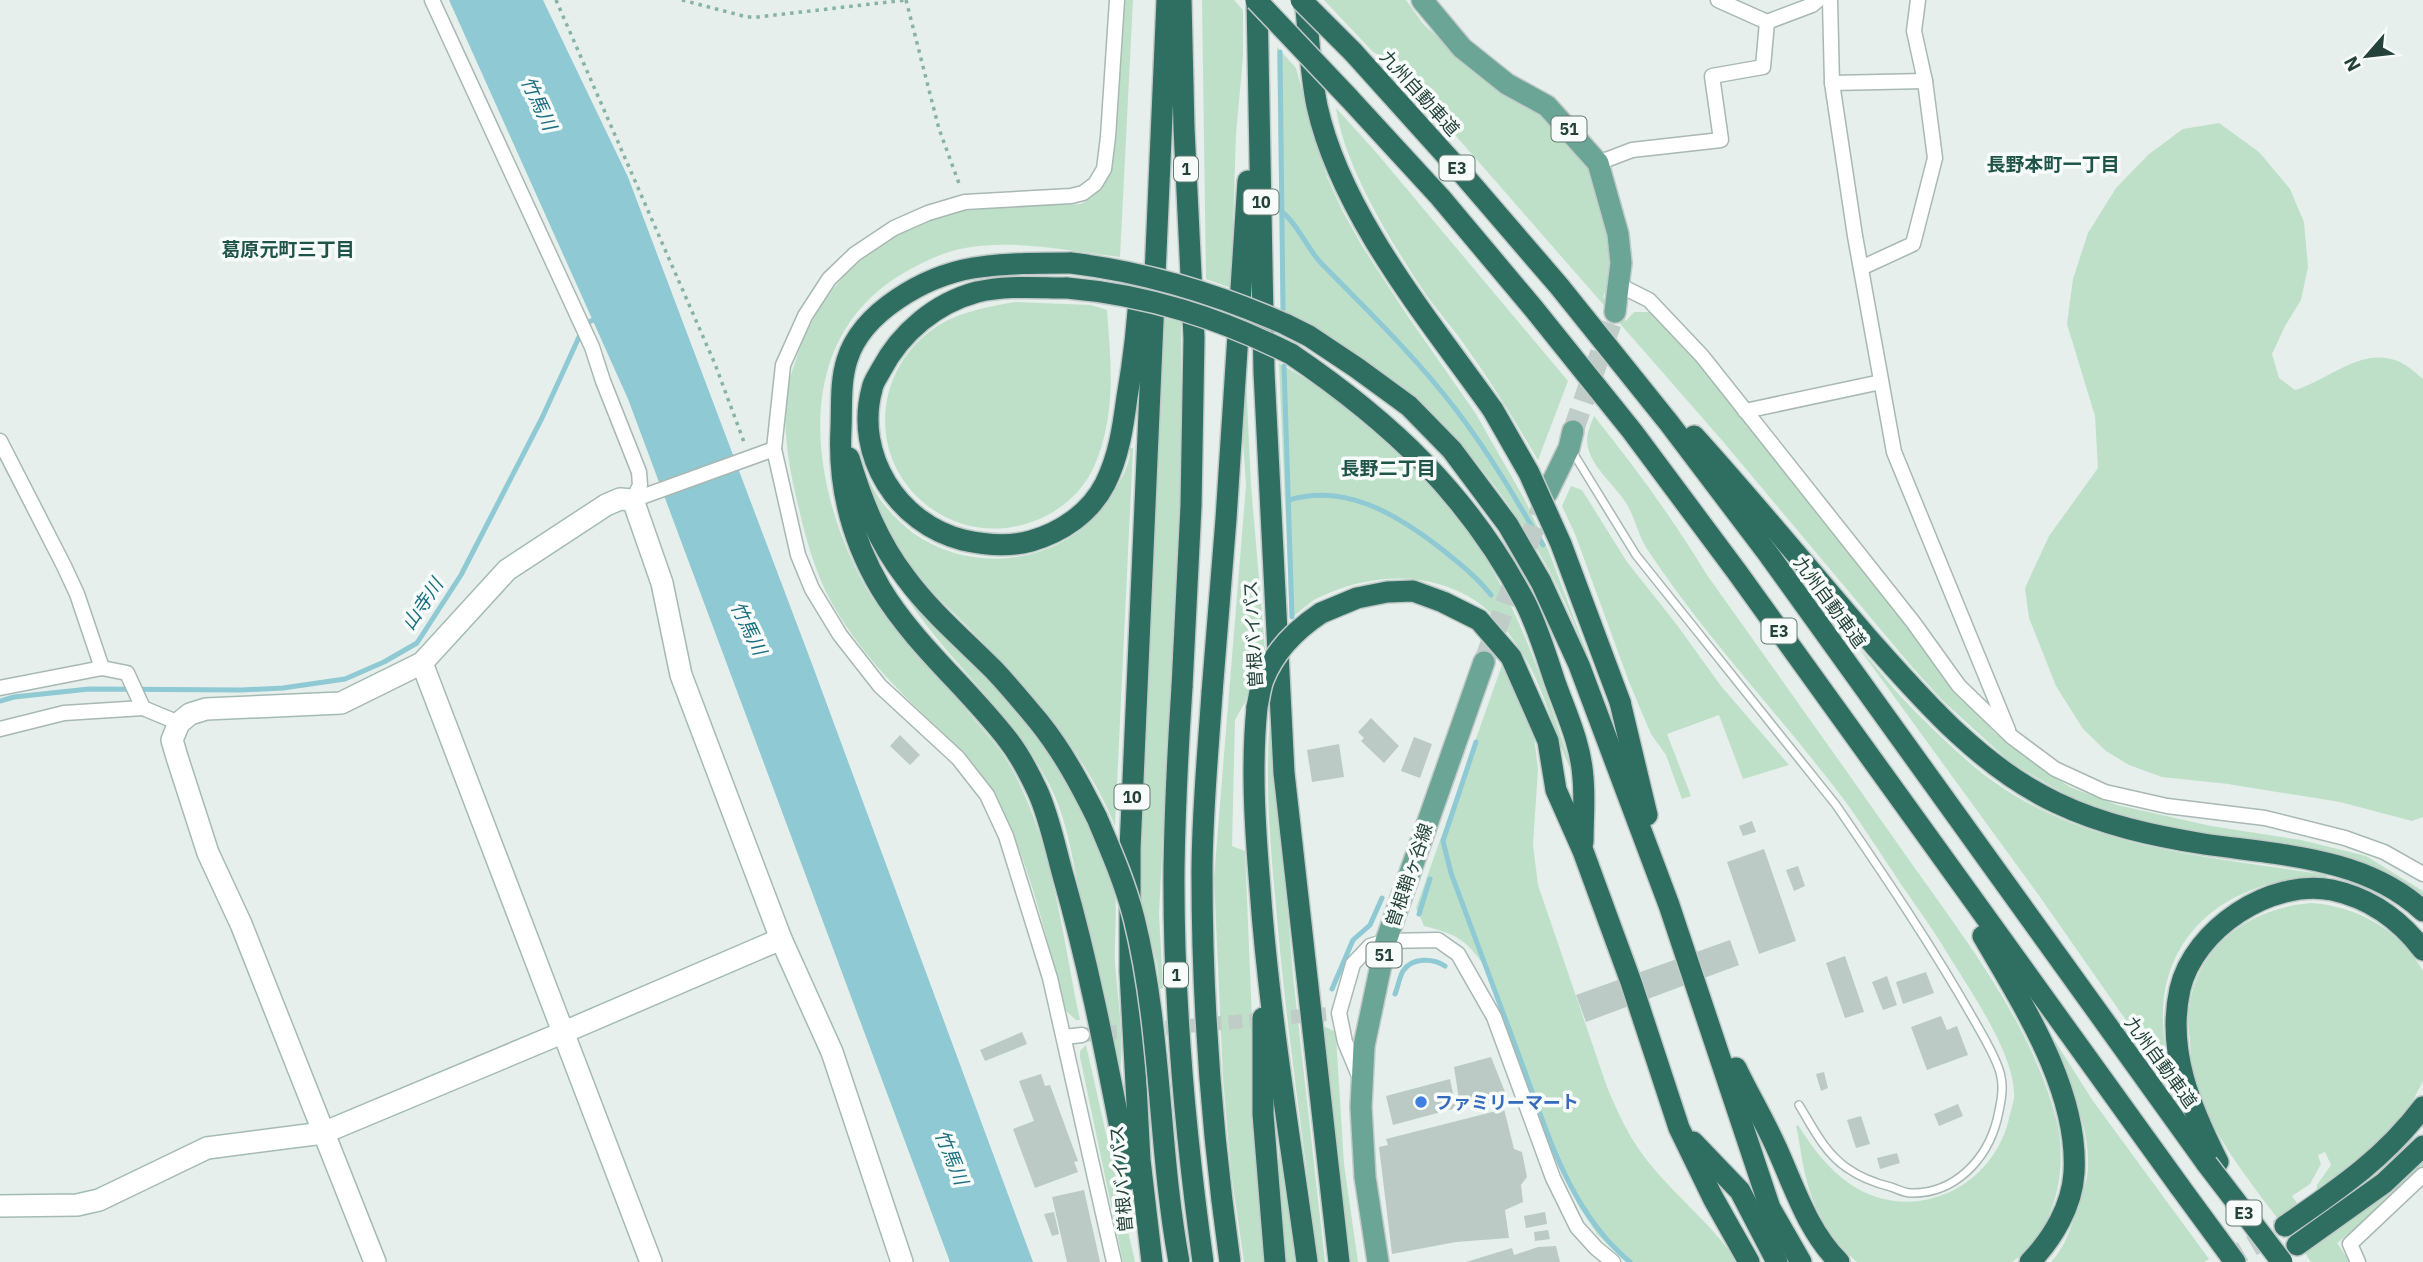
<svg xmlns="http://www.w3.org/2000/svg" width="2423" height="1262" viewBox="0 0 2423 1262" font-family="'IBM Plex Sans','Noto Sans JP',sans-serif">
  <rect width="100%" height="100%" fill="#e6efeb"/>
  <g fill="#bfe0c8">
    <path d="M1123 0H1133L1120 257C1068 251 1012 238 960 249 941 253 919 264 902 274 784 344 812 499 872 598L1001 751C1052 829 1061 931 1080 1020H1076L1065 1010C1047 940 1027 849 990 788 966 748 926 720 894 685 874 665 856 641 840 617 818 583 807 544 798 505 789 467 781 425 788 386 789 378 793 369 796 360 818 292 863 246 930 220 977 202 1032 206 1081 204 1097 195 1104 186 1111 170Z"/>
    <path d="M1202 0H1234L1243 10V57L1236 134 1231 288 1206 279Z"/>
    <path d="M1324 0H1406L1424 25 1451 48 1514 89 1588 157 1613 228 1609 284 1603 297 1626 321 1634 312H1650L1660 315 1834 527 1946 677 1981 718 1994 732 2046 772 2070 787 2117 805 2211 826 2301 840 2366 856 2423 891V901L2230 838 2150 823 2105 811 2070 797 2011 763 1942 700 1913 668 1720 438 1393 64 1372 51Z"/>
    <path d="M1277 47 1296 68 1327 177 1343 212 1362 246 1407 315 1476 414 1526 502 1549 552 1612 719 1611 720C1591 668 1573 612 1545 563 1480 448 1398 370 1281 309Z"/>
    <path d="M1336 108 1375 151 1568 381 1538 460C1515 421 1492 383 1466 347 1454 329 1439 313 1427 296 1393 245 1345 169 1336 108Z"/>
    <path d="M2219 123 2259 152 2290 189 2304 222 2308 267 2301 300 2285 326 2272 354 2279 378 2295 390C2329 380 2362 345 2400 362 2408 366 2416 373 2423 379V817L2412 821 2340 802 2228 784 2162 777 2129 765 2106 751 2083 729 2056 686 2029 618 2025 588 2049 536 2098 468 2095 416 2067 324 2073 279 2088 233 2116 188 2149 154 2183 129Z"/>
    <path d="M1015 302 1091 305 1107 310C1110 352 1115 395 1104 437 1101 450 1094 470 1086 481 1049 534 972 545 923 502 865 452 876 364 939 325 962 311 988 307 1015 302Z"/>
    <path d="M1164 318 1181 322V478L1159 914 1163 988 1160 989 1157 965 1141 899V804Z"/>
    <path d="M1245 359 1251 485 1265 649 1254 673 1245 702 1235 720 1232 846 1245 851 1253 1044 1267 1262H1244L1231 1172 1223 1078 1214 878 1246 485 1242 426Z"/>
    <path d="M1279 363C1298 375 1319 386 1338 399 1401 444 1463 514 1499 582 1530 640 1550 703 1571 766H1569C1553 729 1544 687 1522 653 1511 635 1494 613 1476 601 1432 572 1376 573 1329 593 1323 596 1315 598 1310 603 1303 608 1296 614 1290 620Z"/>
    <path d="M1594 416C1635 467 1673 519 1707 575 1774 669 1841 763 1907 857 1964 938 2030 1021 2056 1118 2069 1167 2056 1232 2012 1262H1857C1831 1240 1813 1209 1805 1174 1801 1158 1800 1142 1796 1126L1798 1125C1812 1147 1828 1169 1850 1184 1914 1227 1996 1187 2010 1114 2012 1107 2015 1099 2014 1092 2013 1054 1973 994 1952 961 1934 930 1912 901 1893 872 1876 847 1860 821 1842 797 1779 714 1705 637 1647 549 1638 535 1635 517 1626 503 1615 485 1594 470 1588 448 1585 437 1590 426 1594 416Z"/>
    <path d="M1130 448H1133L1115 826C1083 747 1024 686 966 625 942 601 912 576 895 546 879 518 868 487 859 457 864 462 865 472 869 480 878 501 895 519 913 533 978 579 1073 562 1114 492 1121 480 1131 463 1130 448Z"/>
    <path d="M1571 486 1582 490 1627 562 1674 621 1721 686 1789 765 1743 779 1719 715 1667 734 1691 796 1682 799 1666 755 1651 734 1629 682 1575 534 1562 506Z"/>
    <path d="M901 589C978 667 1059 744 1100 849 1104 860 1111 872 1114 883 1118 905 1114 939 1115 963 1118 1000 1124 1037 1120 1074 1104 1016 1092 956 1080 897 1073 860 1067 818 1049 784 1011 711 944 658 901 589Z"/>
    <path d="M1858 647C1876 665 1890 686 1907 703 1929 726 1953 749 1977 769 2075 849 2207 856 2327 875V877C2261 876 2191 905 2169 974 2157 1011 2165 1050 2172 1086L2040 897Z"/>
    <path d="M1502 665 1522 704 1534 737 1538 769 1533 845 1538 885 1607 1087C1617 1111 1628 1135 1643 1155 1672 1194 1711 1222 1737 1262H1626L1597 1234 1578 1205 1540 1119 1484 965C1463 937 1457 935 1424 926L1416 908Z"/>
    <path d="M1271 710 1293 976 1325 1262H1318C1304 1144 1286 1026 1276 907 1270 842 1264 776 1271 710Z"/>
    <path d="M2311 903C2357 906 2400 930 2423 971V1081L2409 1108 2391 1130 2369 1151 2317 1192V1185L2331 1165 2325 1152 2318 1155 2321 1164 2310 1184 2292 1196 2299 1206 2278 1219C2247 1178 2211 1133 2195 1083 2191 1069 2191 1055 2190 1041 2189 1030 2187 1019 2189 1009 2197 945 2250 908 2311 903Z"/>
    <path d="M1323 1026 1334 1031 1336 1037 1344 1164 1358 1262H1350Z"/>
    <path d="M2051 1035 2093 1101 2209 1259 2204 1262H2051C2065 1247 2071 1228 2077 1209 2080 1198 2085 1188 2087 1177 2094 1133 2067 1075 2051 1035Z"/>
    <path d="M1086 1045 1135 1262H1123L1080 1057V1051Z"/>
    <path d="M1279 1153 1281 1154 1295 1262H1285L1278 1195Z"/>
    <path d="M2423 1160V1172L2389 1202 2337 1243 2350 1262H2311L2305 1253 2393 1188Z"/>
  </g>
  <path fill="#8ec9d4" d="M449 0H543L628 177 812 664 1033 1262H950L628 399Z"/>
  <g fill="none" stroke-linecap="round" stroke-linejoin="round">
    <g stroke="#8ec9d4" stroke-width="5">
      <path d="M1280 52 1283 309"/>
      <path d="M1282 212C1295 221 1307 247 1320 262 1367 310 1416 357 1457 411 1489 453 1516 499 1543 545"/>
      <path d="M1284 366 1292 617"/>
      <path d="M1289 500C1345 483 1396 514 1439 547 1458 562 1477 577 1491 595"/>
      <path d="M0 701 14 697 89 689 241 690 283 688 345 679 384 662 417 643 461 575 542 418 585 324 597 318"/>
      <path d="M1476 742 1443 841 1451 873C1473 933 1496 993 1518 1053 1546 1127 1567 1210 1630 1262"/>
      <path d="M1419 914 1430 879"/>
      <path d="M1332 989 1353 940 1370 925 1382 898"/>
      <path d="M1395 994C1398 987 1399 978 1403 971 1412 957 1433 958 1445 966"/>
    </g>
  </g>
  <g fill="#bbcac4">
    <path d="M1371 718 1399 746 1384 763 1361 741 1364 738 1358 732Z"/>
    <path d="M900 735 920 755 910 765 890 746Z"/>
    <path d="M1414 737 1432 744 1420 778 1401 771Z"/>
    <path d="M1339 744 1344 777 1312 782 1307 750Z"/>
    <path d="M1752 821 1756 832 1743 836 1739 826Z"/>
    <path d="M1764 849 1796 941 1759 954 1727 862Z"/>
    <path d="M1798 866 1805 886 1794 891 1786 870Z"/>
    <path d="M1730 940 1739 965 1586 1022 1576 995Z"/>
    <path d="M1845 956 1864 1012 1845 1018 1826 963Z"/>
    <path d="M1926 972 1934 993 1903 1004 1896 982Z"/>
    <path d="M1887 976 1897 1005 1883 1010 1872 982Z"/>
    <path d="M1941 1016 1947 1030 1957 1026 1968 1055 1927 1070 1911 1027Z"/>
    <path d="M1022 1032 1027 1044 985 1061 980 1050Z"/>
    <path d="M1491 1057 1507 1097 1460 1106 1454 1067Z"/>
    <path d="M1824 1072 1828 1088 1821 1091 1816 1074Z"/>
    <path d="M1041 1074 1045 1086 1050 1085 1078 1161 1074 1162 1078 1172 1035 1188 1013 1129 1034 1121 1019 1081Z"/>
    <path d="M1450 1079 1456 1108 1393 1125 1386 1096Z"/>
    <path d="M1958 1104 1963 1116 1939 1126 1934 1114Z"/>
    <path d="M1504 1109 1514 1149 1522 1152 1527 1177 1521 1185 1523 1202 1505 1210 1509 1238 1456 1242 1392 1254 1379 1147 1388 1145 1386 1139Z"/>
    <path d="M1861 1116 1870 1144 1856 1148 1847 1120Z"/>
    <path d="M1897 1153 1900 1163 1880 1169 1877 1158Z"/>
    <path d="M1084 1190 1100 1262H1067L1052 1197Z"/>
    <path d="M1054 1212 1059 1234 1052 1236 1044 1214Z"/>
    <path d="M1545 1212 1547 1224 1526 1228 1524 1216Z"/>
    <path d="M1548 1230 1550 1239 1535 1241 1534 1232Z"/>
    <path d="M1556 1246 1560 1262H1466L1512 1248 1514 1255 1538 1247Z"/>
  </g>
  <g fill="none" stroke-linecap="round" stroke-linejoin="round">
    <path stroke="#bfccc8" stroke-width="14" stroke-dasharray="14 7" stroke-linecap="butt" d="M1082 1035 1339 1013"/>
    <g stroke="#bfccc8" stroke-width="21" stroke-dasharray="21 10" stroke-linecap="butt">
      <path d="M1573 431 1615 312"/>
      <path d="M1484 662 1547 493"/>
    </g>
    <path stroke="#bfccc8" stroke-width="21" stroke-dasharray="21 10" stroke-linecap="butt" d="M2225 1262 2285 1226"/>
    <defs>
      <path id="lane" d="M1572 451 1636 555 1836 805C1884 875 1932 946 1974 1020 1982 1034 1999 1062 2001 1077 2004 1090 2000 1107 1997 1120 1987 1159 1955 1194 1911 1193 1904 1193 1897 1189 1891 1187 1875 1183 1861 1178 1847 1168 1825 1153 1813 1128 1799 1105"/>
      <g id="street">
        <path d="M432 0 592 347 603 381 639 472 640 485 633 500"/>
        <path d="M1718 0 1767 22 1812 5 1818 0"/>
        <path d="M1830 0 1832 83 1855 236 1894 452 2008 730"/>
        <path d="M1832 83 1925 81 1914 31 1918 0"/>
        <path d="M1598 163 1632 150 1721 140 1712 76 1763 67 1767 22"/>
        <path d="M1861 268 1913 244 1935 158 1925 81"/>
        <path d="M1617 284 1649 300 1702 356 1913 622 1959 686 2012 737 2055 769 2105 792 2167 806 2265 818 2345 838 2384 852 2423 874"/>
        <path d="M1745 411 1881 382"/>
        <path d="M0 441 64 566 77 594 102 668"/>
        <path d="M633 500 774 449"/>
        <path d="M0 688 102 668 127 673 143 708 179 723"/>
        <path d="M0 729 64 713 143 708"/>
        <path d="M1064 1037 1082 1035"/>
        <path d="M1360 1078 1345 1042 1339 1013 1353 964 1370 946 1386 941 1438 940 1458 954 1494 1017 1553 1178 1577 1227 1596 1248 1613 1262"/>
        <path d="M1114 1262 1050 978 1006 836 987 795 958 758 880 686 840 635 812 589 798 555 774 449 783 365 805 316 829 279 855 254 894 228 928 213 965 202 1071 196 1083 193 1095 184 1104 169 1108 137 1117 0"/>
        <path d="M2358 1262 2350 1244 2423 1175"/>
      </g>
      <g id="secondary">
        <path d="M422 663 651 1262"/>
        <path d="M0 1206 77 1205 99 1200 207 1148 323 1133 562 1033 781 939"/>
        <path d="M375 1262 241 924 208 853 177 757 172 740 179 723 190 714 206 709 341 703 422 663 507 570 606 505 620 499 633 500 662 583 681 675 781 939 832 1052 902 1262"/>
      </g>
      <g id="primary">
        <path d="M1422 0 1462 48 1507 84 1547 106 1598 163 1618 234 1621 263 1615 312"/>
        <path d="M1547 493 1569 448 1573 431"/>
        <path d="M1378 1262 1365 1177 1361 1107 1364 1046 1386 941 1484 662"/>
      </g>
      <g id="highway">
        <path d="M1181 0 1184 128 1194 338 1191 506 1182 687"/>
        <path d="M1257 0 1264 372 1284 773 1339 1262"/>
        <path d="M1305 0C1309 35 1310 72 1317 106 1341 215 1430 321 1493 410"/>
        <path d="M1353 52 1461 172 1559 286 1669 423 1769 555 2207 1164"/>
        <path d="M1349 98 1440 197 1534 309 1632 431 1737 572 2180 1187"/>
        <path d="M1071 263C1038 263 1005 263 973 268 926 276 862 311 847 360 840 382 842 406 841 429 838 485 852 540 881 589 915 645 968 688 1008 740 1019 754 1029 773 1037 790 1049 815 1056 851 1064 879 1092 977 1110 1078 1130 1179"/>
        <path d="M1067 288C1038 288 1007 285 977 292 936 303 901 332 881 370 878 376 873 382 872 389 854 455 898 524 963 540 985 545 1009 547 1031 541 1062 532 1090 513 1105 484 1119 456 1123 427 1127 397 1134 358 1138 320 1140 281"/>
        <path d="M1285 324 1309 336 1357 368 1409 406 1452 450 1508 525 1541 582 1579 665 1669 905 1770 1208 1801 1262"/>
        <path d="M1291 354C1391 422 1468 494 1525 602 1538 628 1546 655 1555 682 1566 713 1581 744 1583 778 1585 799 1583 821 1583 842"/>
        <path d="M1694 436C1753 501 1809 570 1867 637 1922 699 1980 767 2057 803 2103 825 2154 836 2204 844 2279 855 2365 857 2423 911"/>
        <path d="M849 458C862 501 878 542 906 578 931 612 964 640 994 670 1010 687 1025 705 1039 722 1063 752 1080 784 1097 818"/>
        <path d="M1321 613 1357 598 1387 592 1413 591 1443 602 1479 620 1511 657 1548 741 1556 790 1583 851 1631 982 1679 1128 1713 1198 1749 1262"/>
        <path d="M1212 693 1226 519 1248 181"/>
        <path d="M1620 702 1647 815"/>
        <path d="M1257 707C1251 767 1255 827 1260 888 1269 1013 1290 1137 1307 1262"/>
        <path d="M1983 936C2023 1005 2079 1091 2074 1173 2072 1206 2053 1238 2030 1262"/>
        <path d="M1263 1018V1114L1275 1262"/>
        <path d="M1736 1068C1749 1095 1765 1122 1777 1149 1795 1189 1808 1231 1839 1262"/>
        <path d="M1693 1142 1740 1191 1777 1262"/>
        <path d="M2218 1162C2191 1108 2166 1051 2180 989 2194 929 2271 878 2332 890 2370 898 2400 920 2423 950"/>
        <path d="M2285 1226C2337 1190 2384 1159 2423 1107"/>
        <path d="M2297 1245 2384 1183 2423 1146"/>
        <path d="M1152 1262 1140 1160 1130 972V849L1167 0"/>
      </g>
    </defs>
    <use href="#lane" stroke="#a8b8b2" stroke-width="10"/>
    <use href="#street" stroke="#a8b8b2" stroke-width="17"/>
    <use href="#secondary" stroke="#a4bbb3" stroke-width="24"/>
    <use href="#primary" stroke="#c2cac8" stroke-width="24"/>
    <use href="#highway" stroke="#c2cac8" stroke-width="24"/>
    <g stroke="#86b3a5" stroke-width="3.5" stroke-dasharray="3.5 5" stroke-linecap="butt">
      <path d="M556 0 715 364 744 442"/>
      <path d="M682 0 747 17H758L906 0"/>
      <path d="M906 0 939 129 960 186"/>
    </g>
    <use href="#lane" stroke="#fff" stroke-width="7"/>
    <use href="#street" stroke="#fff" stroke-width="14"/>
    <use href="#secondary" stroke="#fff" stroke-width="21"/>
    <use href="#primary" stroke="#6aa596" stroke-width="21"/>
    <use href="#highway" stroke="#2f6f62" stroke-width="21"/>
    <defs>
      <g id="highway-bridge">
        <path d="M1256 0 1349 98"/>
        <path d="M1301 0 1353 52"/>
        <path d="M1071 263C1145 272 1217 294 1285 324"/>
        <path d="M1067 288C1148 295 1219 318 1291 354"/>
        <path d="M1493 410 1529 473 1561 544 1620 702"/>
        <path d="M1182 687C1178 747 1175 808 1174 868 1173 1000 1185 1132 1203 1262"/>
        <path d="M1212 693C1208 753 1202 813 1202 874 1202 1003 1212 1134 1230 1262"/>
        <path d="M1257 707C1259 698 1260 688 1263 680 1274 652 1297 629 1321 613"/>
        <path d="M1097 818C1111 851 1125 883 1134 918 1162 1030 1158 1148 1179 1262"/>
        <path d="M2207 1164 2282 1262"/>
        <path d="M2180 1187 2235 1262"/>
      </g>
    </defs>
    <use href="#highway-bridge" stroke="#c2cac8" stroke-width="24" stroke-linecap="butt"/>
    <use href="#highway-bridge" stroke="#2f6f62" stroke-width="21"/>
  </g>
  <circle fill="#3f7fe0" stroke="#f7fbf9" stroke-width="2.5" cx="1421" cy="1102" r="7"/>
  <g text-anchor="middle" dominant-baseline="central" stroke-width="7" stroke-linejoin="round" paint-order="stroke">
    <g fill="#f7fbf9" stroke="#637a73" stroke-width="2">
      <rect x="1551.5" y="116.5" width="35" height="25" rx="5"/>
      <rect x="1439.5" y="155.5" width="35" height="25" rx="5"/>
      <rect x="1174" y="156.5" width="24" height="25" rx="5"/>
      <rect x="1243.5" y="189.5" width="35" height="25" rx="5"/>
      <rect x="1761.5" y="618.5" width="35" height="25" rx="5"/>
      <rect x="1114.5" y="784.5" width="35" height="25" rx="5"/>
      <rect x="1366.5" y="942.5" width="35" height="25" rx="5"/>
      <rect x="1164" y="962.5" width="24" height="25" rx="5"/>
      <rect x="2226.5" y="1200.5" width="35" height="25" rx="5"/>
    </g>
    <g font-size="16" font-weight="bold" fill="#24423a">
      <text x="1569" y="129">51</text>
      <text x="1457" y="168">E3</text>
      <text x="1186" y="169">1</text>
      <text x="1261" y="202">10</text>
      <text x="1779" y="631">E3</text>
      <text x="1132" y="797">10</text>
      <text x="1384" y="955">51</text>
      <text x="1176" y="975">1</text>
      <text x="2244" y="1213">E3</text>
    </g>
    <g font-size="18" fill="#24423a" stroke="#f7fbf9">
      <text transform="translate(1420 93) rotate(48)">九州自動車道</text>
      <text transform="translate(1830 602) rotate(54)">九州自動車道</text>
      <text transform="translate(1253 634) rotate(-93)">曽根バイパス</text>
      <text transform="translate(1409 875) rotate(-71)">曽根鞘ヶ谷線</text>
      <text transform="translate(2161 1062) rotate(54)">九州自動車道</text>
      <text transform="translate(1121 1179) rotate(-95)">曽根バイパス</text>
    </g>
    <g font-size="18" font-weight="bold" fill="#366cbe" stroke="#f7fbf9" text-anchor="start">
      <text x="1435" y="1102">ファミリーマート</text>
    </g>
    <g font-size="19" font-style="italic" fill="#1c6f80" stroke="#f7fbf9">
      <text transform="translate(539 103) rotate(65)">竹馬川</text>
      <text transform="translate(422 604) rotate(-56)">山寺川</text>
      <text transform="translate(749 628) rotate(64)">竹馬川</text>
      <text transform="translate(952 1157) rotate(68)">竹馬川</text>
    </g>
    <g font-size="19" font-weight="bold" fill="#1f5548" stroke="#f7fbf9">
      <text x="2053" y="164">長野本町一丁目</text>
      <text x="288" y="249">葛原元町三丁目</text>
      <text x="1388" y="468">長野二丁目</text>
    </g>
  </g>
  <g transform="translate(2367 56) rotate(242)" stroke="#f7fbf9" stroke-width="5" paint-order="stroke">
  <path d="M0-5L12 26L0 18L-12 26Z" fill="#24423a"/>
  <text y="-10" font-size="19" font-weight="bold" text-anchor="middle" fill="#24423a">N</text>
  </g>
</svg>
